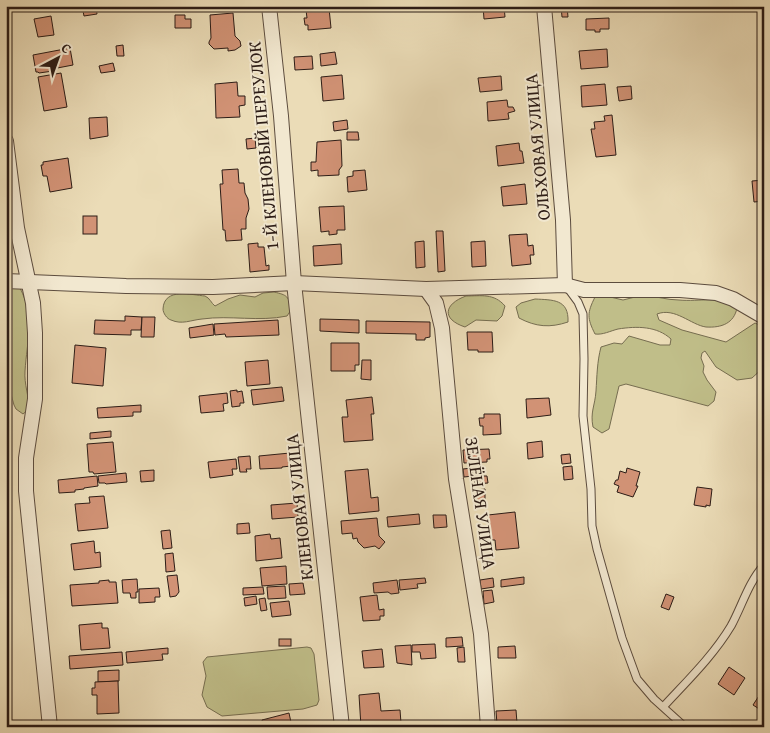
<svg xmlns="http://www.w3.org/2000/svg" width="770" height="733" viewBox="0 0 770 733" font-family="'Gentium Book Plus',serif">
  <rect width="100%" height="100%" fill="#ebdcb7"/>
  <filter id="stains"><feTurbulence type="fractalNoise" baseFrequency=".004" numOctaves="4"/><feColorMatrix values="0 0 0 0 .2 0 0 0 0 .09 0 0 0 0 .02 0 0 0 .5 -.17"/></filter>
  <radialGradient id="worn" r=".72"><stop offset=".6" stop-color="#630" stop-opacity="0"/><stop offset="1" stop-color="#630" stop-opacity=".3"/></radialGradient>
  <g fill="#c0be89" stroke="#766d50">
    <path d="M6 288H20C35 317 27 340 25 371 24 384 29 396 29 409L23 414 16 409 14 405 6 376Z"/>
    <path d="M274 292C287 295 289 296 291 310L287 316C259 322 230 315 202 319 191 320 182 325 171 320 167 319 163 313 163 309 164 287 192 295 205 296 210 298 211 303 215 306L228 299 240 295 255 297 263 293Z"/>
    <path d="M643 295C655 296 667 300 679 300 700 302 719 295 737 308 734 323 722 328 706 327 691 325 675 307 657 314L659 320 682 330 726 342 755 323 764 327V367L752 378 737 380 716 367 705 351 702 353 701 358 704 366 703 372 707 380 716 392 714 401 708 406 626 384 619 386 609 429 602 433 593 427C590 412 595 406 596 391 597 376 597 362 601 347L614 343 622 344 629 336 660 345H670L671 339C657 326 637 326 618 329 610 331 603 335 595 334 587 318 587 313 595 297L606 296 623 300Z"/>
    <path d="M466 296C481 296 494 293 505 306L502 316 497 321 476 320 465 327C441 319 444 304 466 296Z"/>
    <path d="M535 299C553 300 569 299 568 322 550 328 536 327 519 318L516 307 521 303Z"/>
    <path d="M307 647 311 648 314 654 319 700 317 705 303 709 222 716 207 707 202 695 206 676 203 662 207 657Z"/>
  </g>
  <g fill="#d19275" stroke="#2c1c16">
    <path d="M82 6H96L97 14 84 16Z"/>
    <path d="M483 6H504L505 17 484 19Z"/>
    <path d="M561 6H567L568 17H562Z"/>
    <path d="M580 6H607V9L580 11Z"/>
    <path d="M329 8 331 28 308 30V25H305L304 18H307L306 10Z"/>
    <path d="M233 13 235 36 240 41 241 46 235 50 228 51V48L214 49 209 44V42L211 38 210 15Z"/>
    <path d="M175 15H185V19H191V28H175Z"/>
    <path d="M51 16 54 35 38 37 34 19Z"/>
    <path d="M609 18V29H600V32H595V30H586V19Z"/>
    <path d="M123 45 124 56H117L116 46Z"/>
    <path d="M70 48 73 65 52 69 53 71 39 73 38 72H36L33 55Z"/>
    <path d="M607 49 608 67 581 69 579 51Z"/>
    <path d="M335 52 337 64 321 66 320 54Z"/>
    <path d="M312 56 313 69 295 70 294 57Z"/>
    <path d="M113 63 115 71 101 73 99 66Z"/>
    <path d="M61 73 67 107 44 111 38 77Z"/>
    <path d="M342 75 344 99 323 101 321 77Z"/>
    <path d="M501 76 502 90 480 92 478 78Z"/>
    <path d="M237 82 238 96H245V105L239 106 240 117 216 118 215 84Z"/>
    <path d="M605 84 607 105 582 107 581 86Z"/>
    <path d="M631 86 632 99 619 101 617 87Z"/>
    <path d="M507 100 508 107H513L515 111 508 113 509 119 488 121 487 102Z"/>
    <path d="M612 115 616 155 596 157 591 129H595L594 122 605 121 604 116Z"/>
    <path d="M107 117 108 136 90 139 89 118Z"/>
    <path d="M347 120 348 129 334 131 333 122Z"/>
    <path d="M347 132H358L359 140H347Z"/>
    <path d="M255 138 256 148 247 149 246 139Z"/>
    <path d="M341 140 342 166 339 170V175L318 176V170L311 171V162H316L317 142Z"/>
    <path d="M519 143 520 151H522L524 163 498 166 496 146Z"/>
    <path d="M68 158 72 188 50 192 47 176H43L41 165H43V162Z"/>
    <path d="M238 169 239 183H244L245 193 248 199 249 209 246 218V229H241L242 240 226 241 225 230H223L220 184H223L222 170Z"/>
    <path d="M365 170 367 190 348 192 347 177 353 176V171Z"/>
    <path d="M764 180V201L754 202 752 181Z"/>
    <path d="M525 184 527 204 503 206 501 187Z"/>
    <path d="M344 206 345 230H337V234L329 235V231L321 232 319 207Z"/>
    <rect x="83" y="216" width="14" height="18"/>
    <path d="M436 231H443L445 271 438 272Z"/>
    <path d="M527 234 528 246 533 245 534 255H530L531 264 512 266 509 235Z"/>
    <path d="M424 241 425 267 416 268 415 242Z"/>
    <path d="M485 241 486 266 472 267 471 242Z"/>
    <path d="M258 243V247H264L266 266 269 265V270L250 272 248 244Z"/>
    <path d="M341 244 342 264 314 266 313 246Z"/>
    <path d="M125 316 142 317 141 330H131V335L94 334 95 320 125 321Z"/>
    <path d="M142 317H155L154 337H141Z"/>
    <path d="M320 319 359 320V333L320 331Z"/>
    <path d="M278 320 279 335 226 337 225 334 215 335 214 324Z"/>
    <path d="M366 321 430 322V337L425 338V340H416V334L366 333Z"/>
    <path d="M213 324 214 335 190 338 189 328Z"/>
    <path d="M467 332H492L493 352H478V350H468Z"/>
    <path d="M331 343H359V365H355V371H331Z"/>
    <path d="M75 345 106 348 103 386 72 383Z"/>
    <path d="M268 360 270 384 247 386 245 362Z"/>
    <path d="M362 360H371V380L361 379Z"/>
    <path d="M282 387 284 401 253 405 251 390Z"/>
    <path d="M237 390V392L242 391 244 403H240V406L232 407 230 391Z"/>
    <path d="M227 393 228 403 223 404 224 411 201 413 199 396Z"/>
    <path d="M372 397 374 414H371L373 440 344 442 342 417H348L346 400Z"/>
    <path d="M549 398 551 415 527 418 526 399Z"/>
    <path d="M141 405V412H133V416L98 418 97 408Z"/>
    <path d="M484 414H500L501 434 483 435V426H480L479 418H484Z"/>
    <path d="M111 431V437L90 439V433Z"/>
    <path d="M542 441 543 457 528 459 527 443Z"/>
    <path d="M113 442 116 472 94 474 93 472H89L87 444Z"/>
    <path d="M489 449 490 459H487V462L464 463 463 450Z"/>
    <path d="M290 453 291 466 282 467V468L260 469 259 456Z"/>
    <path d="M570 454 571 463 562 464 561 455Z"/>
    <path d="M250 456 251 469H246L247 472H240L238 457Z"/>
    <path d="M236 459 237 469H232L233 475 210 478 208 462Z"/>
    <path d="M572 466 573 479 564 480 563 467Z"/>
    <path d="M472 468 473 476 464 477 463 469Z"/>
    <path d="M627 468 640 472 636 486H638L633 497 617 492 619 486 614 484 616 480H618L620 471 626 473Z"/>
    <path d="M368 469 371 498 378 497 379 511 349 514 345 471Z"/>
    <path d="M154 470V481L141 482 140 471Z"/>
    <path d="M126 473 127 482 106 484 105 483H99L98 476Z"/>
    <path d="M97 476 98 486 84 488V489L75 490V492L59 493 58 480Z"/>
    <path d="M474 476H487L488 483 475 484Z"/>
    <path d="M697 487 712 489 710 506 706 505V507L694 505Z"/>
    <path d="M485 489V502L477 503 476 490Z"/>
    <path d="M104 496 108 528 78 531 75 504 90 503 89 497Z"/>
    <path d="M297 503 298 517 272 519 271 505Z"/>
    <path d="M515 512 519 548 496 550 495 540H491L488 515Z"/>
    <path d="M419 514 420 524 388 527 387 517Z"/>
    <path d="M433 515H446L447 527 434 528Z"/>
    <path d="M377 518 379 536 385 542 379 549 375 546 364 548 358 542 357 538 353 539 352 533 342 534 341 521Z"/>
    <path d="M249 523 250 533 237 534V524Z"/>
    <path d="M170 530 172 548 163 549 161 531Z"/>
    <path d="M270 534 271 539 280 538 282 558 256 561 255 536Z"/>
    <path d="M94 541 95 553 100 552 101 567 74 570 71 544Z"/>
    <path d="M173 553 175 571 166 572 165 554Z"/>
    <path d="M286 566 287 584 262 586 260 568Z"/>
    <path d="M177 575 179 592 176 596 170 597 167 576Z"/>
    <path d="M524 577V584L501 587V580Z"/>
    <path d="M425 578 426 583 417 584 418 588 400 590 399 580Z"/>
    <path d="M493 578 494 587 481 589 480 580Z"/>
    <path d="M137 579 138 592H136V598H131L130 593H123L122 580Z"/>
    <path d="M109 580V582H116L118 603 72 606 70 585 99 583V581Z"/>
    <path d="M397 580 399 593 391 594 388 592 374 593 373 583Z"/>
    <path d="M303 583 305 594 290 595 289 584Z"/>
    <path d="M285 586 286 598 268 599 267 587Z"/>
    <path d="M263 587 264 594 243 595V588Z"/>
    <path d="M159 588 160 597H155V602L139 603V589Z"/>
    <path d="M492 590 494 602 484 604 483 591Z"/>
    <path d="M666 594 674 597 669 610 661 607Z"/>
    <path d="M377 595 379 610 384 609V616H380V620L363 621 360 597Z"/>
    <path d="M256 596 257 604 245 606 244 598Z"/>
    <path d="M265 598 267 610 261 611 259 599Z"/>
    <path d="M289 601 291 615 272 617 270 603Z"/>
    <path d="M102 623V628H108L110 648 81 650 79 625Z"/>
    <path d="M462 637 463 646 446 647V638Z"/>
    <rect x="279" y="639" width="12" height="7"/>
    <path d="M435 644 436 658 421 659 420 652H412V645Z"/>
    <path d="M411 645 412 665 397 663 395 646Z"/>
    <path d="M515 646 516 658H498V647Z"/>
    <path d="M464 647 465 662H458L457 648Z"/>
    <path d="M168 648V654H162L163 660 127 663 126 652Z"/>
    <path d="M382 649 384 667 364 668 362 651Z"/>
    <path d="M122 652 123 665 70 669 69 656Z"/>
    <path d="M729 667 745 678 734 695 718 684Z"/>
    <path d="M119 670V681L98 682V671Z"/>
    <path d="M118 681 119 713 97 714V695H92V688H95V682Z"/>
    <path d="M764 688V712L753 705Z"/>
    <path d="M379 693 381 711 400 710 401 723 361 727 359 695Z"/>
    <path d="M516 710 517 723 497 724 496 711Z"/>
    <path d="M289 713 292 727H263L262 720Z"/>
    <rect x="101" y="723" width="18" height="4"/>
  </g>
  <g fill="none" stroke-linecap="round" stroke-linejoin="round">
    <defs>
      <g id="lane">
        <path d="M567 287 578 302 583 314 584 359 583 416 591 489 592 526 597 549 622 638 637 679 654 699 685 727"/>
        <path d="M664 706C687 681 713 656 731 626 742 606 748 583 764 565"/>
      </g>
      <g id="street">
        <path d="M269 6 281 116 294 283 342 727"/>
        <path d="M544 6 563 220 565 285"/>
        <path d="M6 141 17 228 33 303 35 333V399L26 458V491L50 727"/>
        <path d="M6 281 126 286 213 287 294 283 426 289 565 285 584 290H680L716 293 733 299 764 317"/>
        <path d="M426 289 436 303 442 328 456 479 481 634 488 727"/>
      </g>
    </defs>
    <use href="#lane" stroke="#5c4c3e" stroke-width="9"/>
    <use href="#street" stroke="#5c4c3e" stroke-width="16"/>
    <use href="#lane" stroke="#f2e8d0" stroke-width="7"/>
    <use href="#street" stroke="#f2e8d0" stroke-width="14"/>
  </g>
  <g text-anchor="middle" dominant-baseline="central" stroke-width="4" stroke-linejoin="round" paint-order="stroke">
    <g font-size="18" fill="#2c1c16" stroke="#f2e8d0">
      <text transform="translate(263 146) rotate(-95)">1-Й КЛЕНОВЫЙ ПЕРЕУЛОК</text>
      <text transform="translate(537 147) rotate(-95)">ОЛЬХОВАЯ УЛИЦА</text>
      <text transform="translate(481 503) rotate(82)">ЗЕЛЁНАЯ УЛИЦА</text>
      <text transform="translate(299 507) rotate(-96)">КЛЕНОВАЯ УЛИЦА</text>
    </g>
  </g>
  <rect width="770" height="733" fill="none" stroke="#ebdcb7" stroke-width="25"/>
  <rect x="8" y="8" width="755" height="718" fill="none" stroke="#2c1c16" stroke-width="2.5"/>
  <rect x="12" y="12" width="745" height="708" fill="none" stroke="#2c1c16"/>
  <g transform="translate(58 58) rotate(41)" stroke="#f2e8d0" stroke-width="4" paint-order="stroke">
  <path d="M0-4L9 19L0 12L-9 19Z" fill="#2c1c16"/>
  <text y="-8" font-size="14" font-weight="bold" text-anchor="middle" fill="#2c1c16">С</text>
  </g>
  <rect width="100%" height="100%" filter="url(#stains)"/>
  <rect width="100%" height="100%" fill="url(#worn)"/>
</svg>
